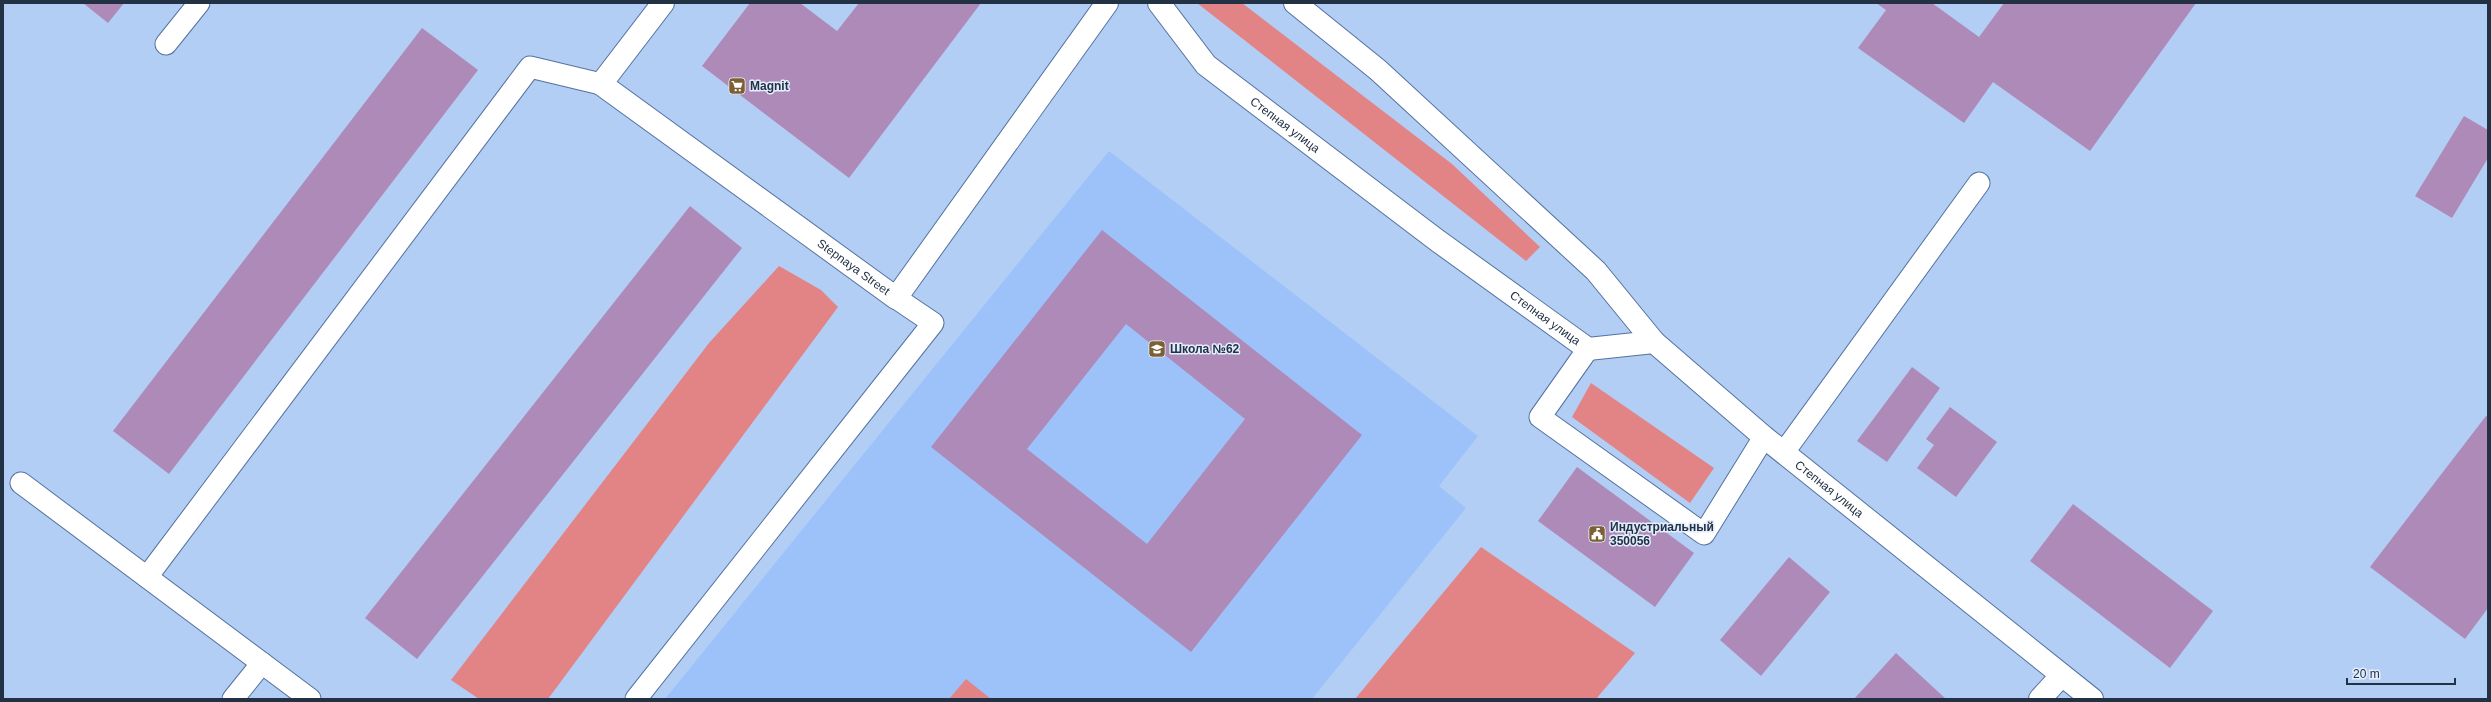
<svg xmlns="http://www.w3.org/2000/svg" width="2491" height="702" viewBox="0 0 2491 702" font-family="Arial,sans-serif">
  <rect width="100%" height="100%" fill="#b3cef5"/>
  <path fill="#9dc2fa" d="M1109 151 1478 436 1439 486 1466 508 1312 699H665Z"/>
  <g fill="#e28386">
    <path d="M1197 3H1242L1452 164 1540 247 1526 261Z"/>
    <path d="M779 266 821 290 838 307 548 699H479L451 680 709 343Z"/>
    <path d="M1591 383 1714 468 1690 503 1572 417Z"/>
    <path d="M1481 547 1635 653 1596 699H1355Z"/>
    <path d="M966 679 991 699H949Z"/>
  </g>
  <g fill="#ae8ab9" fill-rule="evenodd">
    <path d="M83 3H124L108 23Z"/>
    <path d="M750 3H800L837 31 859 3H981L849 178 702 66Z"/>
    <path d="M1876 3H1932L1979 37 2004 3H2196L2090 151 1993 82 1964 123 1858 48 1886 10Z"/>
    <path d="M422 28 478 70 169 474 113 431Z"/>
    <path d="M2464 116 2488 130V158L2452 218 2415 196Z"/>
    <path d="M690 206 742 248 417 659 365 618Z"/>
    <path d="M1102 230 1362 435 1191 652 931 447ZM1126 324 1245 419 1147 544 1027 449Z"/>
    <path d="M1912 367 1940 388 1887 462 1857 441Z"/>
    <path d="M1950 407 1997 442 1956 497 1917 468 1934 445 1926 439Z"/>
    <path d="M2486 416 2488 417V608L2465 639 2370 567Z"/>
    <path d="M1577 467 1694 553 1655 607 1538 521Z"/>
    <path d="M2073 504 2213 611 2170 668 2030 561Z"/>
    <path d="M1789 557 1830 592 1761 676 1720 640Z"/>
    <path d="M1896 653 1946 699H1854Z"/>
  </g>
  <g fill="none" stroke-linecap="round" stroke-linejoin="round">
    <defs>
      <g id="service">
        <path d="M166 44 199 3"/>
        <path d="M1588 349 1540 417 1704 534 1764 437"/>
        <path d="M1784 452 1979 183"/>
        <path d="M21 483 310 699"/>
        <path d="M147 577 530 67 601 84"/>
        <path d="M233 699 262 663"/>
        <path d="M636 699 933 323 896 298"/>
      </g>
      <g id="minor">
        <path id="s1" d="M663 3 601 84 896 298 1107 3"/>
        <path id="s2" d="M1159 3 1206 65 1438 241 1588 349 1654 342 1764 437 2092 699"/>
        <path d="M1295 3 1378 70 1596 271 1654 342"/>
        <path d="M2040 699 2061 676"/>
      </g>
    </defs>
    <use href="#service" stroke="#54729f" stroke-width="23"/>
    <use href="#minor" stroke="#54729f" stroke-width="24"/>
    <use href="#service" stroke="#fff" stroke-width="21"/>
    <use href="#minor" stroke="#fff" stroke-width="22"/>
  </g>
  <defs>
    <symbol id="supermarket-square" viewBox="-11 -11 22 22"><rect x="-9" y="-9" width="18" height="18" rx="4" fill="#7c6033" stroke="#e3edfd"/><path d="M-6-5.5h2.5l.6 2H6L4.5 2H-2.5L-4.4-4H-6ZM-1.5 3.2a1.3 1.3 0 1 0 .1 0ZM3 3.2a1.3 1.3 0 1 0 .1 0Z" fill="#fff"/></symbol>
    <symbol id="school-square" viewBox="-11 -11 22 22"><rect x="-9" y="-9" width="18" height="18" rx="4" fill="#7c6033" stroke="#e3edfd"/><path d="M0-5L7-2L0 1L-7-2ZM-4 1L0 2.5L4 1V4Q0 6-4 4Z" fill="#fff"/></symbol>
    <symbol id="civic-square" viewBox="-11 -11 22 22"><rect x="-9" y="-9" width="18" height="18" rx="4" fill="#7c6033" stroke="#e3edfd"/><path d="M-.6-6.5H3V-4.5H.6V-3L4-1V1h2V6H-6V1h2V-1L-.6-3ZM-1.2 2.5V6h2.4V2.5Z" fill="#fff"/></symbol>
  </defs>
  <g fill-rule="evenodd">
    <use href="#supermarket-square" x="727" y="76" width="20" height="20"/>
    <use href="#school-square" x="1147" y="339" width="20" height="20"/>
    <use href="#civic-square" x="1587" y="524" width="20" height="20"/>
  </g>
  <g text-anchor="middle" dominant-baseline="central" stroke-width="3" stroke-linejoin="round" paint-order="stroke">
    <g font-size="12" font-weight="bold" fill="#233144" stroke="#e3edfd" text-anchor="start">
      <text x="750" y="86">Magnit</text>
      <text x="1170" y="349">Школа №62</text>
      <text x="1610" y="527">Индустриальный<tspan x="1610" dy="14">350056</tspan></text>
    </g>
    <g font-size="12" fill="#233144" stroke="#e3edfd">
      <text stroke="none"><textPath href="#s2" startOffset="177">Степная улица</textPath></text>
      <text stroke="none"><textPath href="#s1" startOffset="414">Stepnaya Street</textPath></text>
      <text stroke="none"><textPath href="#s2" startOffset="501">Степная улица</textPath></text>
      <text stroke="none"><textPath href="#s2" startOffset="849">Степная улица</textPath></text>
    </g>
  </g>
  <rect width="2491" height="702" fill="none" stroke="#233144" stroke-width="8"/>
  <path d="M2347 678v6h108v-6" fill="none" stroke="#233144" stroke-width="2"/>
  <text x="2353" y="678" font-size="12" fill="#233144" stroke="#e3edfd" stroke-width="3" paint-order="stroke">20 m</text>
</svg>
